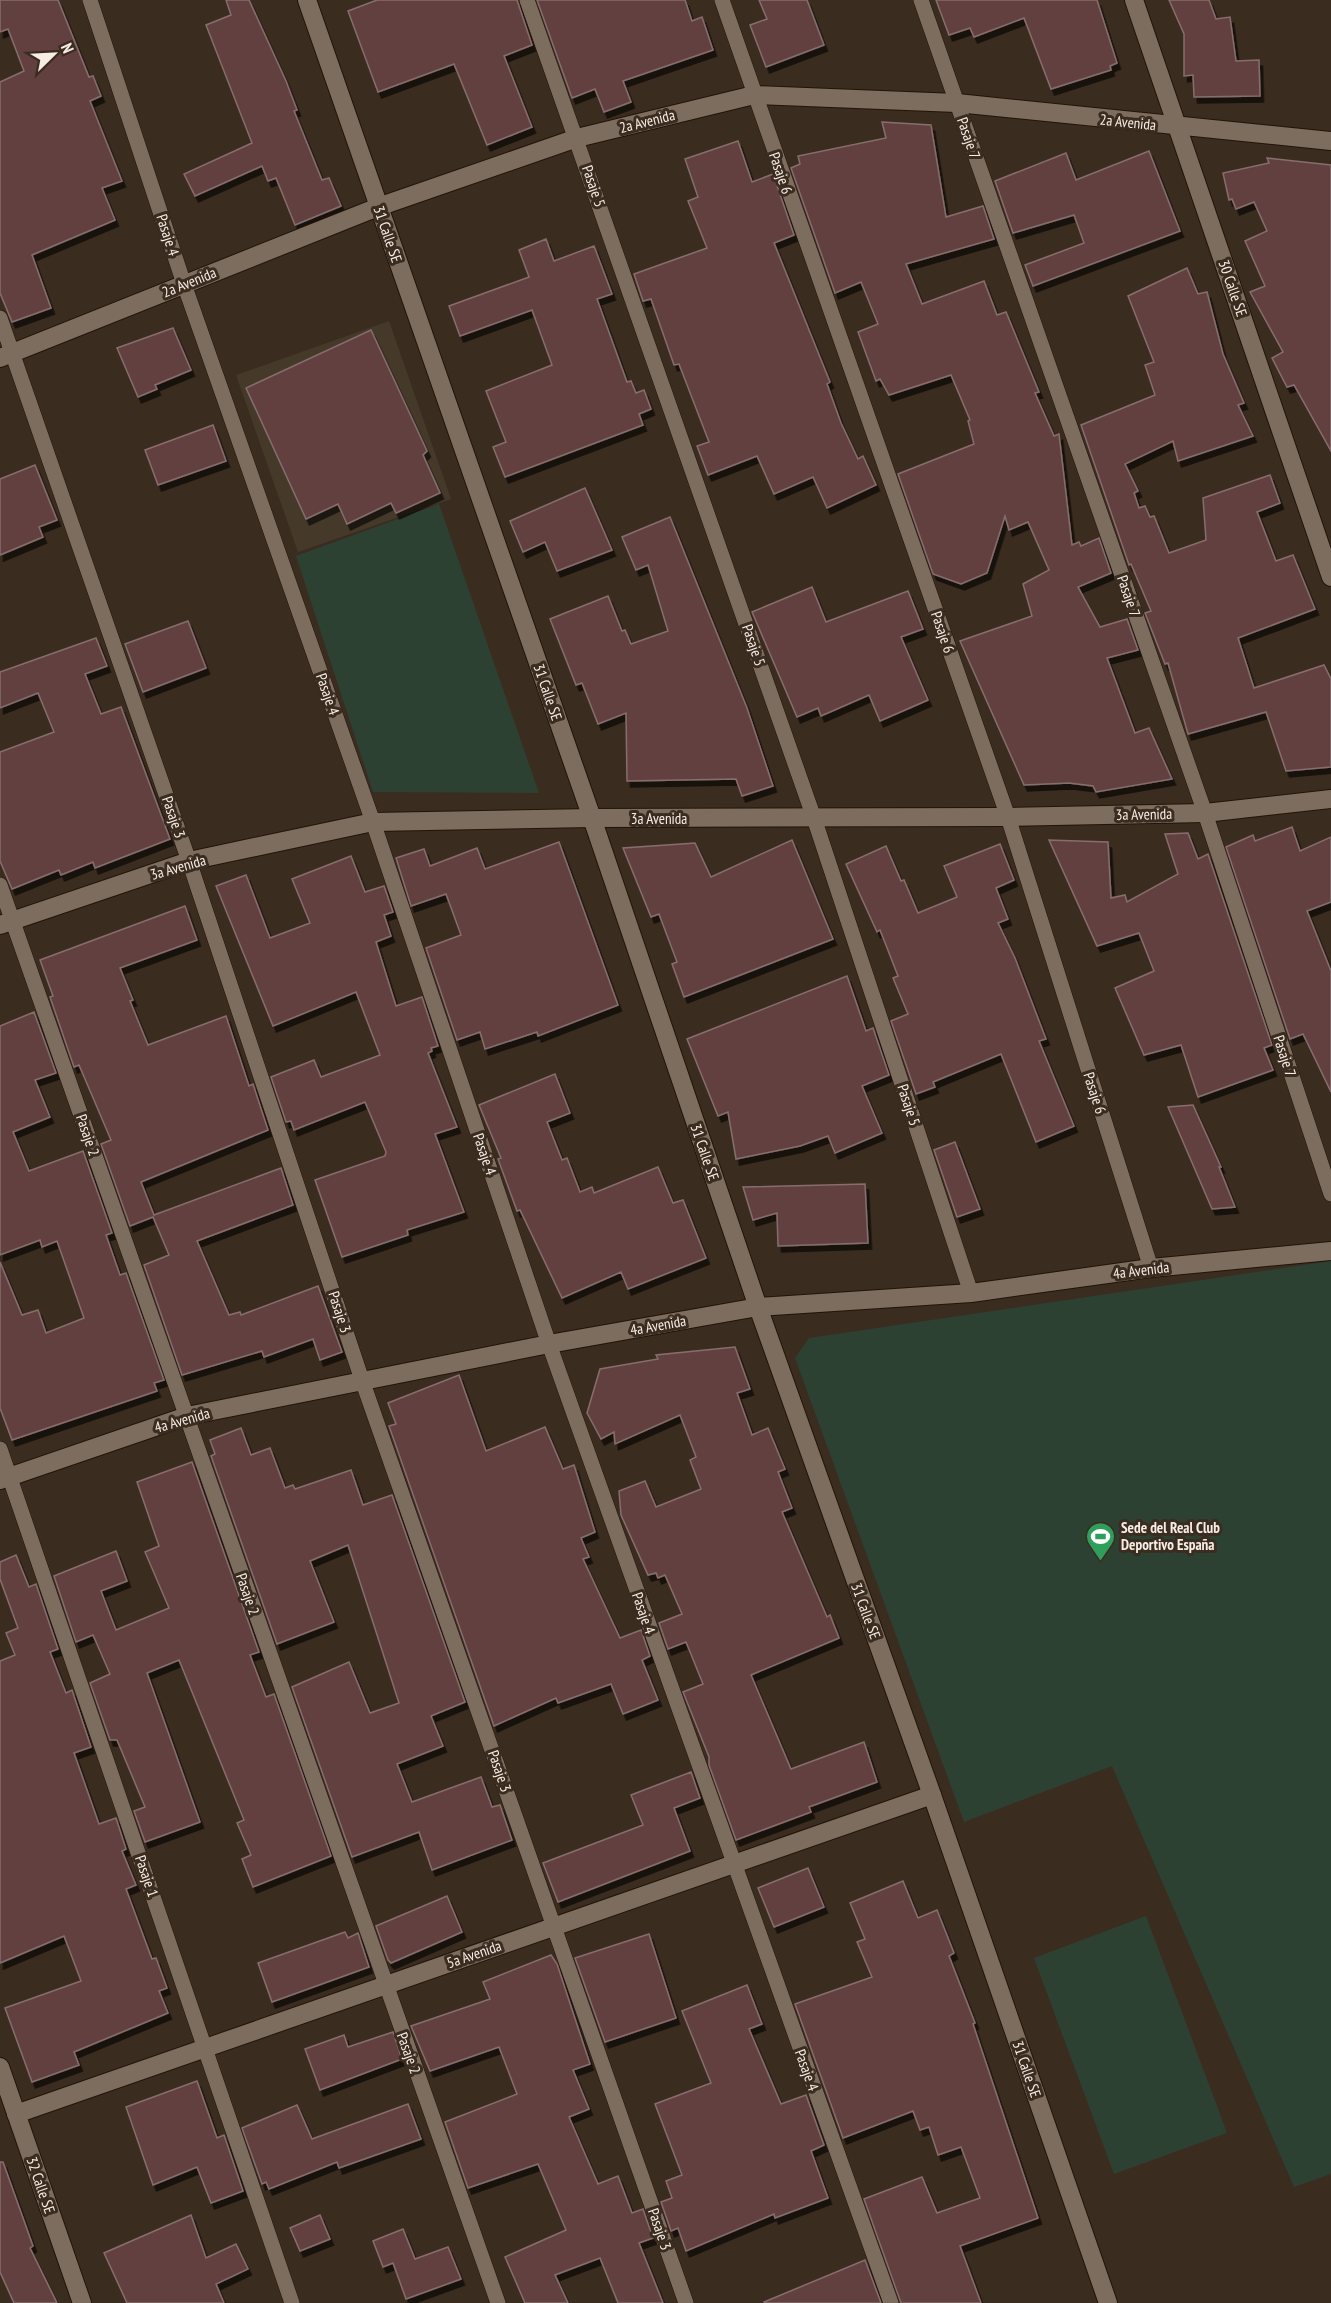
<svg xmlns="http://www.w3.org/2000/svg" width="1331" height="2303" viewBox="0 0 1331 2303" font-family="'PT Sans Narrow',sans-serif">
  <defs>
    <filter id="shadow"><feDropShadow dx="3.5" dy="6" stdDeviation="0" flood-color="#0009"/></filter>
  </defs>
  <rect width="100%" height="100%" fill="#3b2c20"/>
  <path fill="#45392a" d="M389 321 451 499 298 552 236 375Z"/>
  <g fill="#2d4133">
    <path d="M439 504 539 793 373 792 296 556Z"/>
    <path d="M1331 1261V2174L1294 2187 1112 1766 964 1822 795 1358 809 1338Z"/>
    <path d="M1146 1916 1227 2133 1114 2174 1034 1958Z"/>
  </g>
  <g fill="#644140" stroke="#856e6d" stroke-width="1.5" filter="url(#shadow)">
    <path d="M0 0H58L89 77 93 76 101 96 90 101 122 181 102 188 115 220 32 255 51 308 12 322 0 293V82L24 71 8 29 0 32Z"/>
    <path d="M226 0H249L286 81 297 110 294 111 322 180 329 178 341 206 295 225 276 178 268 181 262 166 195 196 184 174 252 143 206 25 231 15Z"/>
    <path d="M377 0H517L532 45 504 56 532 127 487 145 454 64 378 92 348 11Z"/>
    <path d="M537 0H685L692 21 702 17 713 50 623 81 631 102 604 112 595 89 572 98Z"/>
    <path d="M759 0H807L824 45 766 67 750 25 767 19Z"/>
    <path d="M936 0H1097L1117 63 1110 66 1111 70 1051 89 1024 18 974 37 970 28 949 35Z"/>
    <path d="M1169 0H1209L1216 19 1230 17 1236 61 1259 60 1260 96 1194 97 1193 75 1184 76V34Z"/>
    <path d="M882 122 931 125 946 217 983 206 994 239 906 264 922 304 984 281 997 315 1006 312 1039 392 1035 393 1054 436 1059 434 1072 545 1079 542 1081 546 1099 538 1111 573 1078 587 1100 627 1127 619 1138 650 1107 658 1135 733 1149 728 1172 779 1096 792 1093 786 1069 783 1024 785 960 641 1032 616 1023 584 1049 570 1028 522 1009 530 1005 516 987 573 961 584 933 574 898 474 974 444 968 421 970 420 951 375 889 395 880 379 876 381 858 332 878 324 861 282 835 293 791 168 800 164 798 156 886 138Z"/>
    <path d="M738 141 752 182 773 174 794 235 774 243 830 382 827 384 841 423 858 459 863 456 876 485 827 508 813 477 774 494 757 456 708 475 697 446 709 442 679 364 674 365 651 299 643 301 634 274 707 248 688 201 698 197 685 159Z"/>
    <path d="M1149 151 1180 231 1033 286 1025 265 1084 243 1074 215 1013 233 995 181 1066 153 1076 180Z"/>
    <path d="M1267 158 1331 165V451L1294 385 1287 387 1272 358 1283 352 1250 292 1265 286 1245 241 1267 231 1254 202 1236 209 1232 199 1229 200 1223 173 1269 163Z"/>
    <path d="M546 239 554 261 594 246 612 294 597 299 627 382 631 381 636 393 644 390 651 409 639 414 643 425 505 477 493 447 506 442 486 391 552 365 532 310 460 336 449 306 529 277 519 250Z"/>
    <path d="M1187 268 1198 294 1207 292 1223 354 1244 403 1238 405 1253 436 1178 461 1173 441 1125 464 1138 491 1134 493 1139 508 1145 506 1150 517 1154 516 1169 553 1206 540 1203 498 1270 475 1280 503 1257 512 1276 561 1293 555 1315 609 1238 638 1254 688 1324 665 1331 679V767L1286 771 1266 712 1188 734 1168 663 1165 664 1145 613 1151 611 1131 564 1129 565 1081 425 1155 395 1145 365 1154 362 1128 296Z"/>
    <path d="M173 328 191 370 155 385 157 389 138 397 117 348Z"/>
    <path d="M371 330 427 451 423 455 440 493 396 513 391 503 347 524 338 504 306 519 246 388Z"/>
    <path d="M213 425 226 461 158 485 145 450Z"/>
    <path d="M35 465 57 520 39 527 43 537 0 555V479Z"/>
    <path d="M585 488 612 550 557 571 545 542 523 552 510 521Z"/>
    <path d="M670 517 747 708 773 786 742 796 736 779 627 781 626 713 598 724 582 683 576 685 550 619 608 596 622 631 625 630 631 644 668 631 648 565 636 570 622 537Z"/>
    <path d="M812 587 826 622 908 591 923 629 901 637 928 700 880 721 869 695 821 716 818 708 797 717 752 612Z"/>
    <path d="M188 621 206 668 143 692 125 644Z"/>
    <path d="M96 638 107 666 85 674 101 714 121 707 170 839 95 868 93 862 61 875 59 870 12 889 0 861V752L54 732 38 693 0 708V672Z"/>
    <path d="M1292 827 1300 851 1331 837V902L1307 911 1331 971V1092L1303 1034 1290 1039 1226 847 1253 835 1255 841Z"/>
    <path d="M1188 833 1198 859 1208 854 1272 1045 1264 1048 1273 1070 1198 1097 1181 1045 1144 1055 1115 988 1154 971 1139 933 1097 946 1049 840 1108 842 1111 898 1125 895 1127 902 1178 874 1165 834Z"/>
    <path d="M792 840 833 939 684 997 672 964 677 962 659 914 651 917 623 848 695 843 711 877Z"/>
    <path d="M559 842 618 1005 538 1036 537 1032 485 1049 480 1032 457 1040 426 948 461 935 446 894 411 906 396 858 424 849 430 866 477 848 485 869Z"/>
    <path d="M1000 844 1014 880 996 888 1008 919 998 923 1015 958 1046 1039 1039 1041 1074 1126 1036 1142 1001 1054 933 1082 935 1087 916 1094 891 1021 908 1014 893 978 898 976 880 930 877 932 846 864 886 846 901 881 904 880 918 913 957 897 944 866Z"/>
    <path d="M351 856 365 892 384 886 393 912 384 915 391 936 376 942 396 1006 422 997 438 1046 431 1048 432 1051 428 1053 457 1127 435 1134 464 1212 407 1230 408 1235 342 1257 315 1180 385 1156 386 1152 365 1102 294 1130 291 1121 286 1122 271 1077 314 1060 321 1077 380 1055 356 992 273 1026 216 886 246 875 270 938 310 923 292 879Z"/>
    <path d="M185 906 197 940 120 968 133 1000 130 1001 148 1045 226 1016 249 1086 253 1084 268 1130 141 1182 154 1215 281 1168 293 1205 197 1241 229 1315 240 1312 241 1315 318 1286 342 1352 320 1360 313 1339 264 1357 262 1351 182 1375 144 1265 169 1255 153 1217 130 1226 101 1144 111 1140 79 1065 74 1067 50 997 53 996 40 960Z"/>
    <path d="M847 976 866 1031 873 1028 889 1075 862 1086 882 1133 835 1153 828 1136 800 1146 736 1159 728 1112 718 1116 687 1039Z"/>
    <path d="M34 1012 56 1073 35 1080 50 1117 13 1132 29 1171 83 1151 112 1233 106 1235 120 1275 126 1273 164 1380 154 1383 157 1391 12 1440 0 1408V1262L22 1315 38 1310 46 1333 84 1318 57 1241 42 1247 40 1240 0 1255V1026Z"/>
    <path d="M555 1074 570 1113 547 1122 562 1160 567 1158 580 1192 592 1187 594 1193 658 1167 673 1203 683 1200 706 1258 628 1289 621 1272 562 1298 520 1210 517 1211 498 1159 501 1158 479 1105Z"/>
    <path d="M1193 1105 1221 1167H1219L1235 1207 1212 1209 1168 1107Z"/>
    <path d="M955 1142 980 1209 957 1217 934 1150Z"/>
    <path d="M865 1184 868 1243 778 1246 777 1213 753 1220 743 1187Z"/>
    <path d="M735 1347 750 1389 737 1393 752 1435 768 1428 785 1469 778 1472 792 1508 782 1512 827 1617 830 1615 839 1638 751 1675 791 1769 864 1742 877 1782 809 1807 811 1812 736 1840 709 1765V1757L683 1692 703 1684 686 1642 668 1649 659 1623 682 1614 665 1575 658 1578 656 1573 648 1575 621 1515 619 1491 645 1481 656 1507 701 1489 690 1460 696 1457 680 1415 615 1444 614 1432 601 1439 587 1413 600 1369 658 1359 656 1355Z"/>
    <path d="M459 1375 486 1451 545 1427 563 1469 574 1465 595 1532 581 1538 589 1557 583 1559 620 1638 641 1630 650 1656 642 1660 658 1700 623 1714 611 1684 558 1703 556 1698 494 1726 389 1426 396 1424 388 1403Z"/>
    <path d="M241 1428 251 1455 270 1448 285 1488 293 1485 295 1489 351 1470 363 1505 392 1495 465 1702 431 1716 443 1746 397 1764 412 1802 481 1777 492 1807 500 1805 512 1840 432 1870 419 1832 352 1857 292 1687 349 1662 370 1713 399 1703 348 1545 310 1561 334 1622 277 1644 211 1456 215 1454 210 1440Z"/>
    <path d="M192 1462 259 1652 250 1655 266 1697 274 1694 331 1856 253 1887 242 1859 251 1855 237 1823 244 1820 179 1660 147 1673 200 1822 145 1842 134 1811 145 1807 117 1740H110L90 1683 110 1674 93 1635 76 1642 54 1576 116 1551 127 1581 101 1591 116 1630 169 1608 145 1552 159 1546 137 1482Z"/>
    <path d="M16 1555 29 1587 36 1584 58 1649 50 1652 66 1693 72 1690 91 1747 74 1753 99 1824 116 1818 126 1849 122 1851 136 1885 126 1889 152 1959 156 1958 167 1988 159 1991 168 2013 74 2052 79 2065 32 2082 5 2008 81 1981 64 1936 0 1963V1661L15 1655 6 1633 18 1628 0 1579V1562Z"/>
    <path d="M691 1772 700 1798 674 1808 690 1851 558 1902 543 1863 643 1825 631 1795Z"/>
    <path d="M808 1868 824 1907 774 1927 758 1888Z"/>
    <path d="M903 1881 918 1918 937 1910 954 1953 949 1956 975 2023 973 2024 1038 2218 960 2246 981 2303H901L864 2199 922 2177 937 2213 980 2198 961 2147 938 2155 929 2127 920 2130 913 2111 843 2138 795 2004 872 1977 857 1942 865 1939 850 1903Z"/>
    <path d="M447 1896 462 1932 391 1963 388 1960 376 1926Z"/>
    <path d="M345 1932 348 1938 358 1933 369 1967 272 2002 258 1963Z"/>
    <path d="M649 1934 676 2018 605 2042 575 1958Z"/>
    <path d="M551 1955 557 1964 590 2064 573 2070 589 2109 569 2117 598 2184 618 2176 632 2213 643 2209 653 2238 639 2243 663 2303H618L600 2258 555 2275 568 2303H525L505 2257 566 2230 538 2164 468 2188 445 2122 517 2094 499 2047 430 2071 411 2026 490 1999 483 1982Z"/>
    <path d="M747 1985 762 2024 749 2029 781 2104 806 2095 824 2145 811 2151 828 2198 775 2218 774 2214 686 2251 678 2228 671 2231 661 2202 672 2198 666 2181 682 2175 655 2104 711 2083 682 2011Z"/>
    <path d="M393 2032 402 2059 320 2090 305 2049 344 2035 348 2047Z"/>
    <path d="M197 2081 217 2138 224 2135 243 2191 211 2203 197 2167 153 2185 126 2107Z"/>
    <path d="M408 2104 421 2139 339 2168 337 2162 269 2189 266 2182 262 2184 242 2128 297 2105 312 2139Z"/>
    <path d="M0 2162H3L33 2246 30 2248 57 2303H14L0 2272Z"/>
    <path d="M191 2215 206 2258 236 2244 248 2269 216 2284 224 2303H127L104 2253Z"/>
    <path d="M320 2215 330 2239 300 2251 290 2228Z"/>
    <path d="M403 2229 415 2259 448 2247 461 2279 406 2299 393 2263 383 2267 373 2241Z"/>
    <path d="M865 2260 881 2303H764V2302Z"/>
  </g>
  <g fill="none" stroke-linecap="round" stroke-linejoin="round">
    <defs>
      <g id="service">
        <path d="M90 0 184 284 373 822 549 1344 891 2303"/>
        <path d="M527 0 814 818 971 1293"/>
        <path d="M722 0 1008 817 1151 1268"/>
        <path d="M921 0 1205 813 1331 1194"/>
        <path d="M0 318 189 861 362 1380 686 2303"/>
        <path d="M0 885 498 2303"/>
        <path d="M0 1449 292 2303"/>
      </g>
      <g id="minor">
        <path d="M307 0 592 818 758 1307 932 1795 1108 2303"/>
        <path d="M1134 0 1331 577"/>
        <path d="M0 358 378 207 577 138 754 95 957 103 1331 141"/>
        <path d="M0 925 189 861 373 822 592 818 1008 817 1205 813 1331 799"/>
        <path d="M0 2067 82 2303"/>
        <path d="M16 2114 932 1795"/>
      </g>
      <path id="tertiary" d="M0 1480 187 1416 549 1344 758 1307 971 1293 1151 1268 1331 1251"/>
    </defs>
    <use href="#service" stroke="#211409" stroke-width="16"/>
    <use href="#minor" stroke="#211409" stroke-width="20"/>
    <use href="#tertiary" stroke="#211409" stroke-width="20"/>
    <use href="#service" stroke="#7d6d5f" stroke-width="15"/>
    <use href="#minor" stroke="#7d6d5f" stroke-width="18"/>
    <use href="#tertiary" stroke="#7d6d5f" stroke-width="18"/>
  </g>
  <defs>
    <symbol id="stadium-pin" viewBox="-11 -11 22 30"><path d="M0 17L-7.5 6A9.5 9.5 0 1 1 7.5 6Z" fill="#2e9e5b" stroke="#3b2c20"/><path d="M0-5a6.5 5 0 1 0 0 10a6.5 5 0 1 0 0-10ZM-3.5-1.8h7v3.6h-7Z" fill="#fff"/></symbol>
  </defs>
  <g fill-rule="evenodd">
    <use href="#stadium-pin" x="1084" y="1520" width="33" height="45"/>
  </g>
  <g text-anchor="middle" dominant-baseline="central" stroke-width="6" stroke-linejoin="round" paint-order="stroke">
    <g font-size="15" fill="#f7ede5" stroke="#3b2c20">
      <text transform="translate(647 121) rotate(-14)">2a Avenida</text>
      <text transform="translate(1128 122) rotate(6)">2a Avenida</text>
      <text transform="translate(969 138) rotate(71)">Pasaje 7</text>
      <text transform="translate(781 173) rotate(71)">Pasaje 6</text>
      <text transform="translate(594 186) rotate(71)">Pasaje 5</text>
      <text transform="translate(388 234) rotate(71)">31 Calle SE</text>
      <text transform="translate(168 235) rotate(72)">Pasaje 4</text>
      <text transform="translate(189 282) rotate(-22)">2a Avenida</text>
      <text transform="translate(1233 288) rotate(71)">30 Calle SE</text>
      <text transform="translate(1129 596) rotate(71)">Pasaje 7</text>
      <text transform="translate(943 632) rotate(71)">Pasaje 6</text>
      <text transform="translate(754 645) rotate(71)">Pasaje 5</text>
      <text transform="translate(548 692) rotate(71)">31 Calle SE</text>
      <text transform="translate(328 694) rotate(71)">Pasaje 4</text>
      <text transform="translate(1144 814) rotate(-1)">3a Avenida</text>
      <text transform="translate(174 817) rotate(71)">Pasaje 3</text>
      <text x="659" y="818">3a Avenida</text>
      <text transform="translate(178 867) rotate(-16)">3a Avenida</text>
      <text transform="translate(1285 1056) rotate(72)">Pasaje 7</text>
      <text transform="translate(1095 1093) rotate(72)">Pasaje 6</text>
      <text transform="translate(909 1105) rotate(72)">Pasaje 5</text>
      <text transform="translate(88 1135) rotate(71)">Pasaje 2</text>
      <text transform="translate(705 1152) rotate(71)">31 Calle SE</text>
      <text transform="translate(485 1154) rotate(71)">Pasaje 4</text>
      <text transform="translate(1141 1270) rotate(-7)">4a Avenida</text>
      <text transform="translate(340 1312) rotate(72)">Pasaje 3</text>
      <text transform="translate(658 1325) rotate(-10)">4a Avenida</text>
      <text transform="translate(182 1420) rotate(-16)">4a Avenida</text>
      <text transform="translate(248 1594) rotate(71)">Pasaje 2</text>
      <text transform="translate(866 1611) rotate(70)">31 Calle SE</text>
      <text transform="translate(644 1613) rotate(71)">Pasaje 4</text>
      <text transform="translate(500 1771) rotate(71)">Pasaje 3</text>
      <text transform="translate(147 1876) rotate(71)">Pasaje 1</text>
      <text transform="translate(474 1954) rotate(-19)">5a Avenida</text>
      <text transform="translate(409 2053) rotate(70)">Pasaje 2</text>
      <text transform="translate(1027 2069) rotate(71)">31 Calle SE</text>
      <text transform="translate(807 2070) rotate(70)">Pasaje 4</text>
      <text transform="translate(41 2185) rotate(71)">32 Calle SE</text>
      <text transform="translate(660 2229) rotate(71)">Pasaje 3</text>
    </g>
    <g font-size="15" font-weight="bold" fill="#f7ede5" stroke="#3b2c20" text-anchor="start">
      <text x="1121" y="1527">Sede del Real Club<tspan x="1121" dy="17">Deportivo España</tspan></text>
    </g>
  </g>
  <g transform="translate(54 54) rotate(66)" stroke="#3b2c20" stroke-width="4.5" paint-order="stroke">
  <path d="M0-4.5L10 22L0 15L-10 22Z" fill="#f7ede5"/>
  <text y="-9" font-size="16" font-weight="bold" text-anchor="middle" fill="#f7ede5">N</text>
  </g>
</svg>
